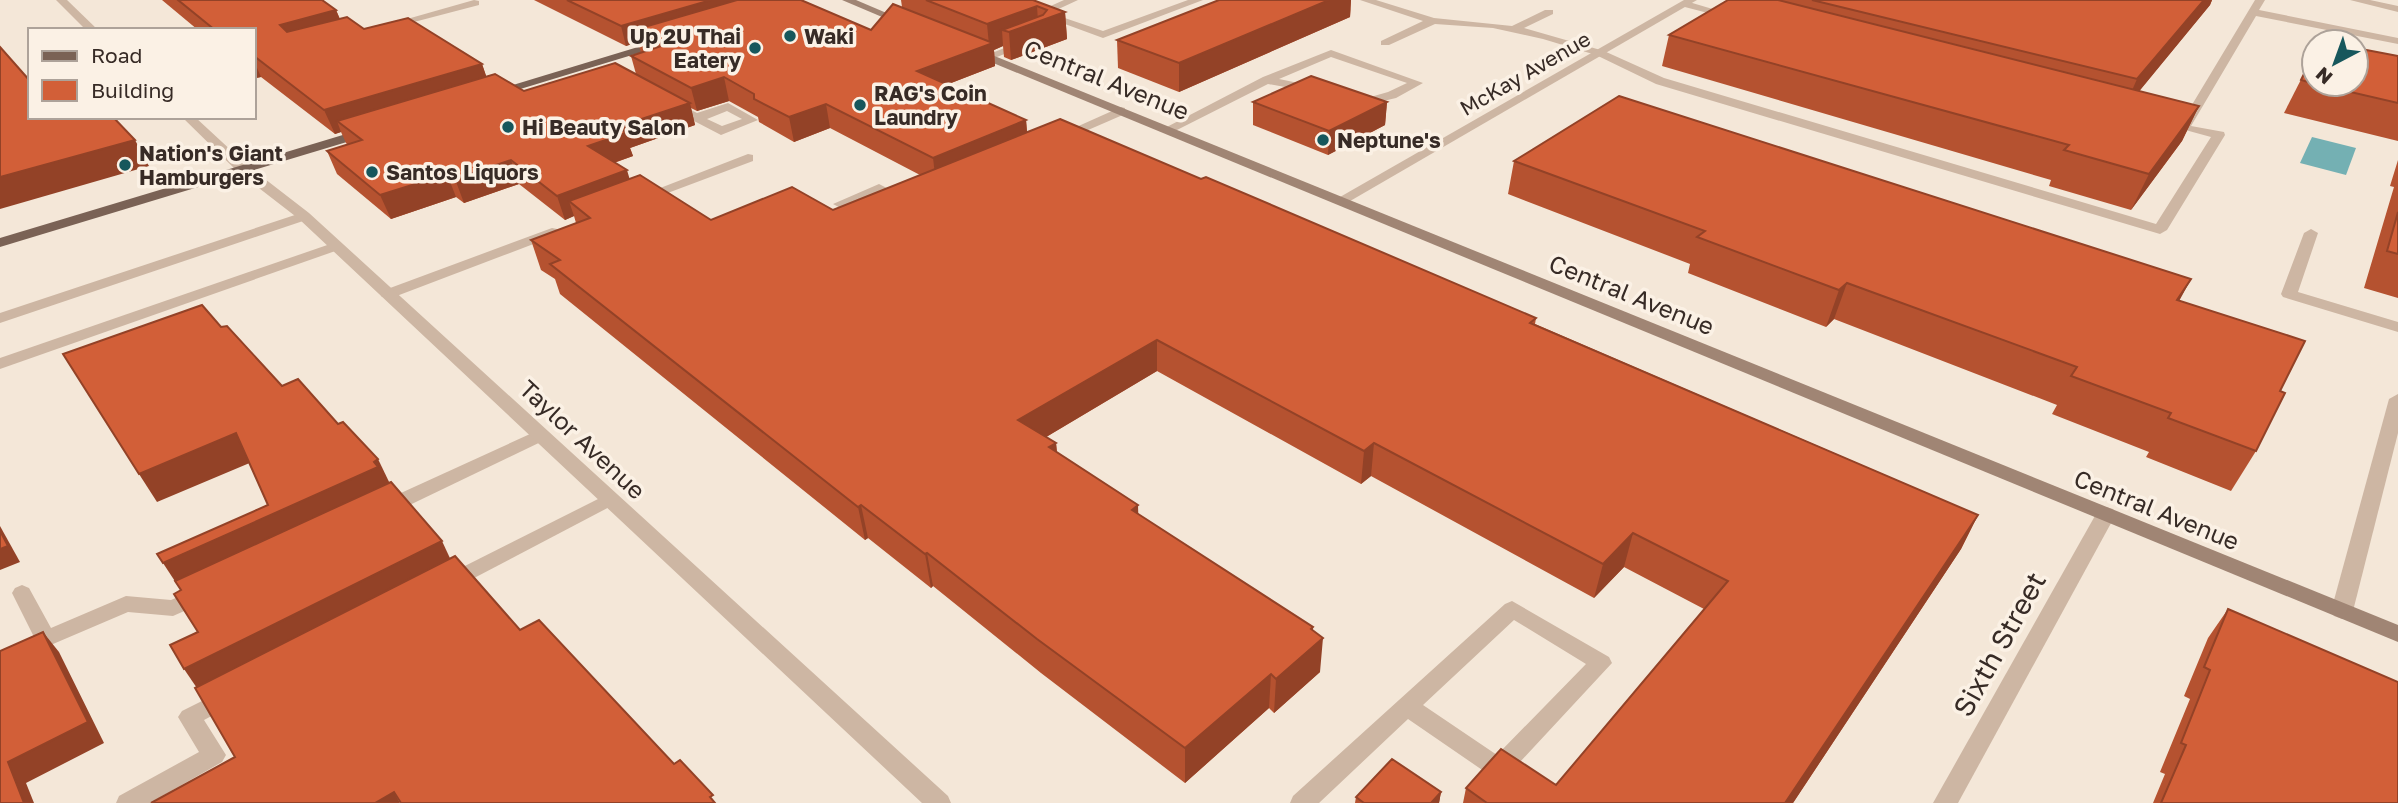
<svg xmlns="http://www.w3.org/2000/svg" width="2398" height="803" viewBox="0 0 2398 803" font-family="'Golos Text',sans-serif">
  <rect width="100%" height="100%" fill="#f4e7d8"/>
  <path fill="#74b0b3" d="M2312 137 2356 148 2346 175 2300 163Z"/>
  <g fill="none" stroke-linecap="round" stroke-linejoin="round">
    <g fill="#cdb6a3" fill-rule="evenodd">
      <path d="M474 0 479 1V5L391 28 386 25Z"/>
      <path d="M1064 0H1078L1050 13 1103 31 1188 0H1203L1103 38 1035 13Z"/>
      <path d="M1360 0H1376L1434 18 1512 26 1545 10H1553V14L1524 28 1604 51 1664 78 2156 224 2211 137 2178 128 2255 0H2265L2259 10 2398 38V44L2256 16 2191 126 2224 132 2225 135 2167 230 2160 234 1656 84 1596 55 1543 39 1493 28 1435 24 1389 45H1381V41L1423 21Z"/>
      <path d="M2350 0H2370L2398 6V12Z"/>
      <path d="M1681 2H1689L1736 16 1731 19 1681 6Z"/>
      <path d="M1022 41 1032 43 992 59 982 57Z"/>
      <path d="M1331 50 1423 83 1396 98 1353 108V102L1388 92 1407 83 1331 57 1279 79 1318 87V93L1268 84 1171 133 1167 134 1161 130 1263 77Z"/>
      <path d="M675 102 697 113 728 103 758 120 721 135 671 109V103ZM727 111 742 119 722 126 707 119Z"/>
      <path d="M1121 107 1125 108V114L1065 140 1060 141 1054 137Z"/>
      <path d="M748 154 753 155V161L649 200H639L637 197Z"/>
      <path d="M879 184 910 200 903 204 879 193 851 204 870 216 863 220 833 204Z"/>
      <path d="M304 212 311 216 309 219 0 323V313Z"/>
      <path d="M552 228 557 229 559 232 557 235 394 297H382L380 294 382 291Z"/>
      <path d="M2311 229 2318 233 2298 292 2398 322V332L2283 297 2281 294 2304 233Z"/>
      <path d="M336 242 343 246 341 249 0 369V358Z"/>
      <path d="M2398 394V433L2353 611 2350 616 2342 619 2334 616 2331 611 2389 399Z"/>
      <path d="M541 429 550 435 547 439 393 513H379L376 508 379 503Z"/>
      <path d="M610 493 617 495 620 499 617 503 455 588 448 590 441 588 438 583 441 578Z"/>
      <path d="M22 585 29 588 51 628 126 596 171 600 202 587 209 590 212 595 209 600 173 616 128 612 46 647 38 645 12 593 15 588Z"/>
      <path d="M1512 601 1609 657 1612 663 1507 776 1499 779 1491 776 1408 719 1319 803H1290L1293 796 1505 604ZM1514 620 1586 664 1497 755 1423 705Z"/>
      <path d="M228 688 236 691 239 697 236 703 204 720 226 755 222 762 150 803H116L119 796 199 752 178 717 182 711Z"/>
    </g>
    <g fill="#cdb6a3" fill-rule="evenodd">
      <path d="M56 0H67L98 30H86Z"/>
      <path d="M1684 0H1697L1345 204 1340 205 1333 201Z"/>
      <path d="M182 117H195L248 166 309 213 948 796 951 803H922L299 219 238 172Z"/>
      <path d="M2106 507 2113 509 2116 514 1958 803H1933L2096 514 2099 509Z"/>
    </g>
    <g fill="#a08574" fill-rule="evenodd">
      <path d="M842 0H856L910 23 901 25Z"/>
      <path d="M969 49H977L2398 625V642L969 53Z"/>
    </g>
    <g fill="#7a6255" fill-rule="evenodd">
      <path d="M661 40 667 43 665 45 497 96 487 93Z"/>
      <path d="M366 128 372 132 370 135 0 247V238Z"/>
    </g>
  </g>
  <g fill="#b55230" fill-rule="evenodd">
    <path d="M162 0H322L336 10 340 19 364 29 482 64 486 76 524 91 636 74 631 56 641 53 638 42 626 46 534 0H801L871 30 902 7 901 0H1033L1065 12 1067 39 1011 60 1004 57 1003 46 994 50 995 66 946 85 1026 120 1027 132 1201 179 1536 318 1535 324 1978 515 1961 549 1793 803H1463L1466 788 1556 785 1704 609 1624 567 1594 598 1371 476 1361 484 1157 371 1046 437 1056 443 1057 452 1138 514 1313 631 1320 672 1274 713 1269 708 1185 783 1041 673 933 586 931 588 868 538 865 540 560 294 555 279 541 270 531 240 576 223 574 216 565 220 519 184 464 203 456 197 391 219 337 174 327 151 348 145 346 143 341 132 335 134 261 77 256 78 254 76V30H198ZM729 101 758 117 759 122 794 142 830 128 920 175 833 210 711 220 629 179 614 163 633 156 630 148 695 125 691 108 697 111Z"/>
    <path d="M1219 0H1351L1350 17 1179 92 1118 68 1117 40Z"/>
    <path d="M1728 0H2212L2210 5 2139 91 2199 106 2182 141 2131 210 2049 186 2051 180 1662 66 1669 35Z"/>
    <path d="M2314 54 2398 56V141L2284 113Z"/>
    <path d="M1253 102H1387L1385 125 1328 155 1253 125Z"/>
    <path d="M2398 160V298L2364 288 2394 187 2390 186Z"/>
    <path d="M1514 161 2191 279 2179 300 2280 391 2256 451 2231 491 2146 457 2149 452 2052 414 2057 405 1834 319 1826 327 1688 273 1690 264 1508 194Z"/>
    <path d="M2228 609 2398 803H2153L2165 774 2160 772 2190 699 2184 696 2208 638Z"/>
    <path d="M1441 792 1439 803H1355L1356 797Z"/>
  </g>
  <g fill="#934227">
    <path d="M711 0H765L634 30 638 42 626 46 621 26Z"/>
    <path d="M1329 0H1351L1350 17 1179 92V63Z"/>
    <path d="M2204 0H2212L2210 5 2123 111 2137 79Z"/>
    <path d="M1037 6 1038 22 1065 12 1067 39 1011 60 1009 32 1002 30 1003 46 994 50 995 66 920 95 917 71 989 45 987 24Z"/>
    <path d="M336 10 345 32 290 48 280 25Z"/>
    <path d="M254 61 261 77 256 78 254 73Z"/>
    <path d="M482 64 490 87 337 121 341 132 335 134 324 110Z"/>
    <path d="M724 77 729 101 697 111 691 88Z"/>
    <path d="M1387 102 1385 125 1328 155 1329 131Z"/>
    <path d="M690 103 695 125 630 148 633 156 596 169 588 146 617 127Z"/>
    <path d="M826 104 830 128 794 142 789 117Z"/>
    <path d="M2199 106 2182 141 2131 210 2149 174Z"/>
    <path d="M1026 120 1028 144 936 183 933 158Z"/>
    <path d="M135 140 149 166 0 209V177Z"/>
    <path d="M511 160 519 184 464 203 455 179Z"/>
    <path d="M627 170 634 194 569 201 574 216 565 220 557 196Z"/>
    <path d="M447 174 456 197 391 219 380 195Z"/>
    <path d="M2191 279 2171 316 2177 300Z"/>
    <path d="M1847 283 1834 319 1826 327 1839 290Z"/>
    <path d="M1157 340V371L1021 452 1018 420Z"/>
    <path d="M236 433 252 462 157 502 139 474Z"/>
    <path d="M1056 443 1059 476 1049 447Z"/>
    <path d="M1374 443 1371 476 1361 484 1364 451Z"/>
    <path d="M378 459 392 488 182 592 163 563Z"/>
    <path d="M861 505 868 538 865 540 858 507Z"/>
    <path d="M1138 505 1139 538 1132 510Z"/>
    <path d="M1978 515 1961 549 1793 803H1785Z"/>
    <path d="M0 526 20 562 0 570Z"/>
    <path d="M1633 533 1624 567 1594 598 1603 564Z"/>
    <path d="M442 541 455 569 203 697 184 669Z"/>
    <path d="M927 553 933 586 931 588 925 554Z"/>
    <path d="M1313 627 1312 647 1323 638 1320 672 1274 713 1276 679Z"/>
    <path d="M43 632 59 652 104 743 26 783 34 803H24L8 762Z"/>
    <path d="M1271 674 1269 708 1185 783V748Z"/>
    <path d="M394 792 400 803H375Z"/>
    <path d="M1441 792 1439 803H1431Z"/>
  </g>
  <g fill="#d25f38" stroke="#934227" stroke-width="2">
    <path d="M178 0H322L336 10 280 25 287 32 347 17 364 29 408 18 482 64 324 110 254 56V30H215Z"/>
    <path d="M567 0H711L621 26Z"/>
    <path d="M737 0H801L871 30 893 4 993 43 917 71 1026 120 933 158 826 104 789 117 754 99V94L724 77 691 88 631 56 664 45 634 30Z"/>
    <path d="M926 0H1033L1065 12 1009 32 1002 30 1043 15 1047 10 1037 6 987 24Z"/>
    <path d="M1219 0H1329L1179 63 1117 40Z"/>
    <path d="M1728 0H1778L2199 106 2149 174 2064 150 2069 145 1669 35Z"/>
    <path d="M1812 0H2204L2137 79Z"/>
    <path d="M0 47 30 81V117H113L135 140 0 177Z"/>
    <path d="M2356 48 2398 56V103L2316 84H2356Z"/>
    <path d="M2314 54V84L2301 80Z"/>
    <path d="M615 63 690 103 617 127 626 133 588 146 627 170 557 196 511 160 455 179 447 174 380 195 327 151 362 140 337 121 495 74 524 91Z"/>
    <path d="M1311 76 1387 102 1329 131 1253 102Z"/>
    <path d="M1619 96 2191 279 2177 300 2305 341 2280 391 2285 393 2256 451 2168 418 2171 413 2071 376 2077 367 1847 283 1839 290 1697 237 1705 231 1514 161Z"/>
    <path d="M1060 119 1201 179 1206 177 1536 318 1530 323 1978 515 1785 803H1487L1466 788 1501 749 1556 785 1728 581 1633 533 1603 564 1374 443 1364 451 1157 340 1018 420 1056 443 1049 447 1138 505 1132 510 1313 627 1311 629 1323 638 1276 679 1271 674 1185 748 1037 639 927 553 925 554 861 505 858 507 806 466 550 264 560 260 531 240 590 218 569 201 640 175 711 220 792 187 833 210Z"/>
    <path d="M2398 212V254L2387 251Z"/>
    <path d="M202 305 221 327 227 326 282 386 298 379 338 424 343 422 378 459 374 462 378 467 163 563 157 554 268 505 236 433 139 474 63 354Z"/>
    <path d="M391 482 442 541 184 669 170 645 198 632 174 594 181 590 175 581Z"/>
    <path d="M0 531 8 546 0 549Z"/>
    <path d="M455 556 520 630 539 620 674 764 680 760 713 795 710 797 715 803H401L394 792 375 803H151L235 757 195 688Z"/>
    <path d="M2228 609 2398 682V803H2161L2186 745 2181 743 2210 670 2204 667Z"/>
    <path d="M43 632 88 722 8 762 24 803H0V651Z"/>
    <path d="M1392 759 1441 792 1431 803H1364L1356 797Z"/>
  </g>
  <g fill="#17575c" stroke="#fbf1e5" stroke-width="2.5">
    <circle cx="790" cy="36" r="7"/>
    <circle cx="755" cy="48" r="7"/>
    <circle cx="860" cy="105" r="7"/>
    <circle cx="508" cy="127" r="7"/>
    <circle cx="1323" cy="140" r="7"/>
    <circle cx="125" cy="165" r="7"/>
    <circle cx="372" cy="172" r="7"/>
  </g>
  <g text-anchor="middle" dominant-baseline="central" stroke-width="7" stroke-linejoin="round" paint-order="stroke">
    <g font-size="21" font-weight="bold" fill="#372b26" stroke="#fbf1e5" text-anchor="start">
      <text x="741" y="36" text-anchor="end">Up 2U Thai<tspan x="741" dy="24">Eatery</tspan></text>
      <text x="804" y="36">Waki</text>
      <text x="874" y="93">RAG's Coin<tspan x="874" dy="24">Laundry</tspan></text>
      <text x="522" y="127">Hi Beauty Salon</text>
      <text x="1337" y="140">Neptune's</text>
      <text x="139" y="153">Nation's Giant<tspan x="139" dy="24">Hamburgers</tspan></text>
      <text x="386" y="172">Santos Liquors</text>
    </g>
    <g font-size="21" fill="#372b26" stroke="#fbf1e5">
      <text transform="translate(1525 73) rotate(-30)">McKay Avenue</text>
    </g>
    <g font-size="24" fill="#372b26" stroke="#fbf1e5">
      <text transform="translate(1107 79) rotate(22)">Central Avenue</text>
      <text transform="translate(1632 294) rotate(22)">Central Avenue</text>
      <text transform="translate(583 439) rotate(43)">Taylor Avenue</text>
      <text transform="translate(2157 509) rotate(22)">Central Avenue</text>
    </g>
    <g font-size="28" fill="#372b26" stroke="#fbf1e5">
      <text transform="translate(1999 644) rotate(-61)">Sixth Street</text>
    </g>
  </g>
  <rect x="28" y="28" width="228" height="91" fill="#fbf1e5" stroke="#ada299" stroke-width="2"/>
  <rect x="42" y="51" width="35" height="10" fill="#7a6255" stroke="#ada299" stroke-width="2"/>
  <text x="91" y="63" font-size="21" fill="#372b26">Road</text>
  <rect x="42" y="80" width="35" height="21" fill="#d25f38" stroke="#ada299" stroke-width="2"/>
  <text x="91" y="98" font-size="21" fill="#372b26">Building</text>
  <g transform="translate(2335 63) rotate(221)"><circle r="33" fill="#fbf1e5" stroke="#ada299" stroke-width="2"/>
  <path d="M0-5L12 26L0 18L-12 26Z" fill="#17575c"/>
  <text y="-10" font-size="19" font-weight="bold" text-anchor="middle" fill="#372b26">N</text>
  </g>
</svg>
